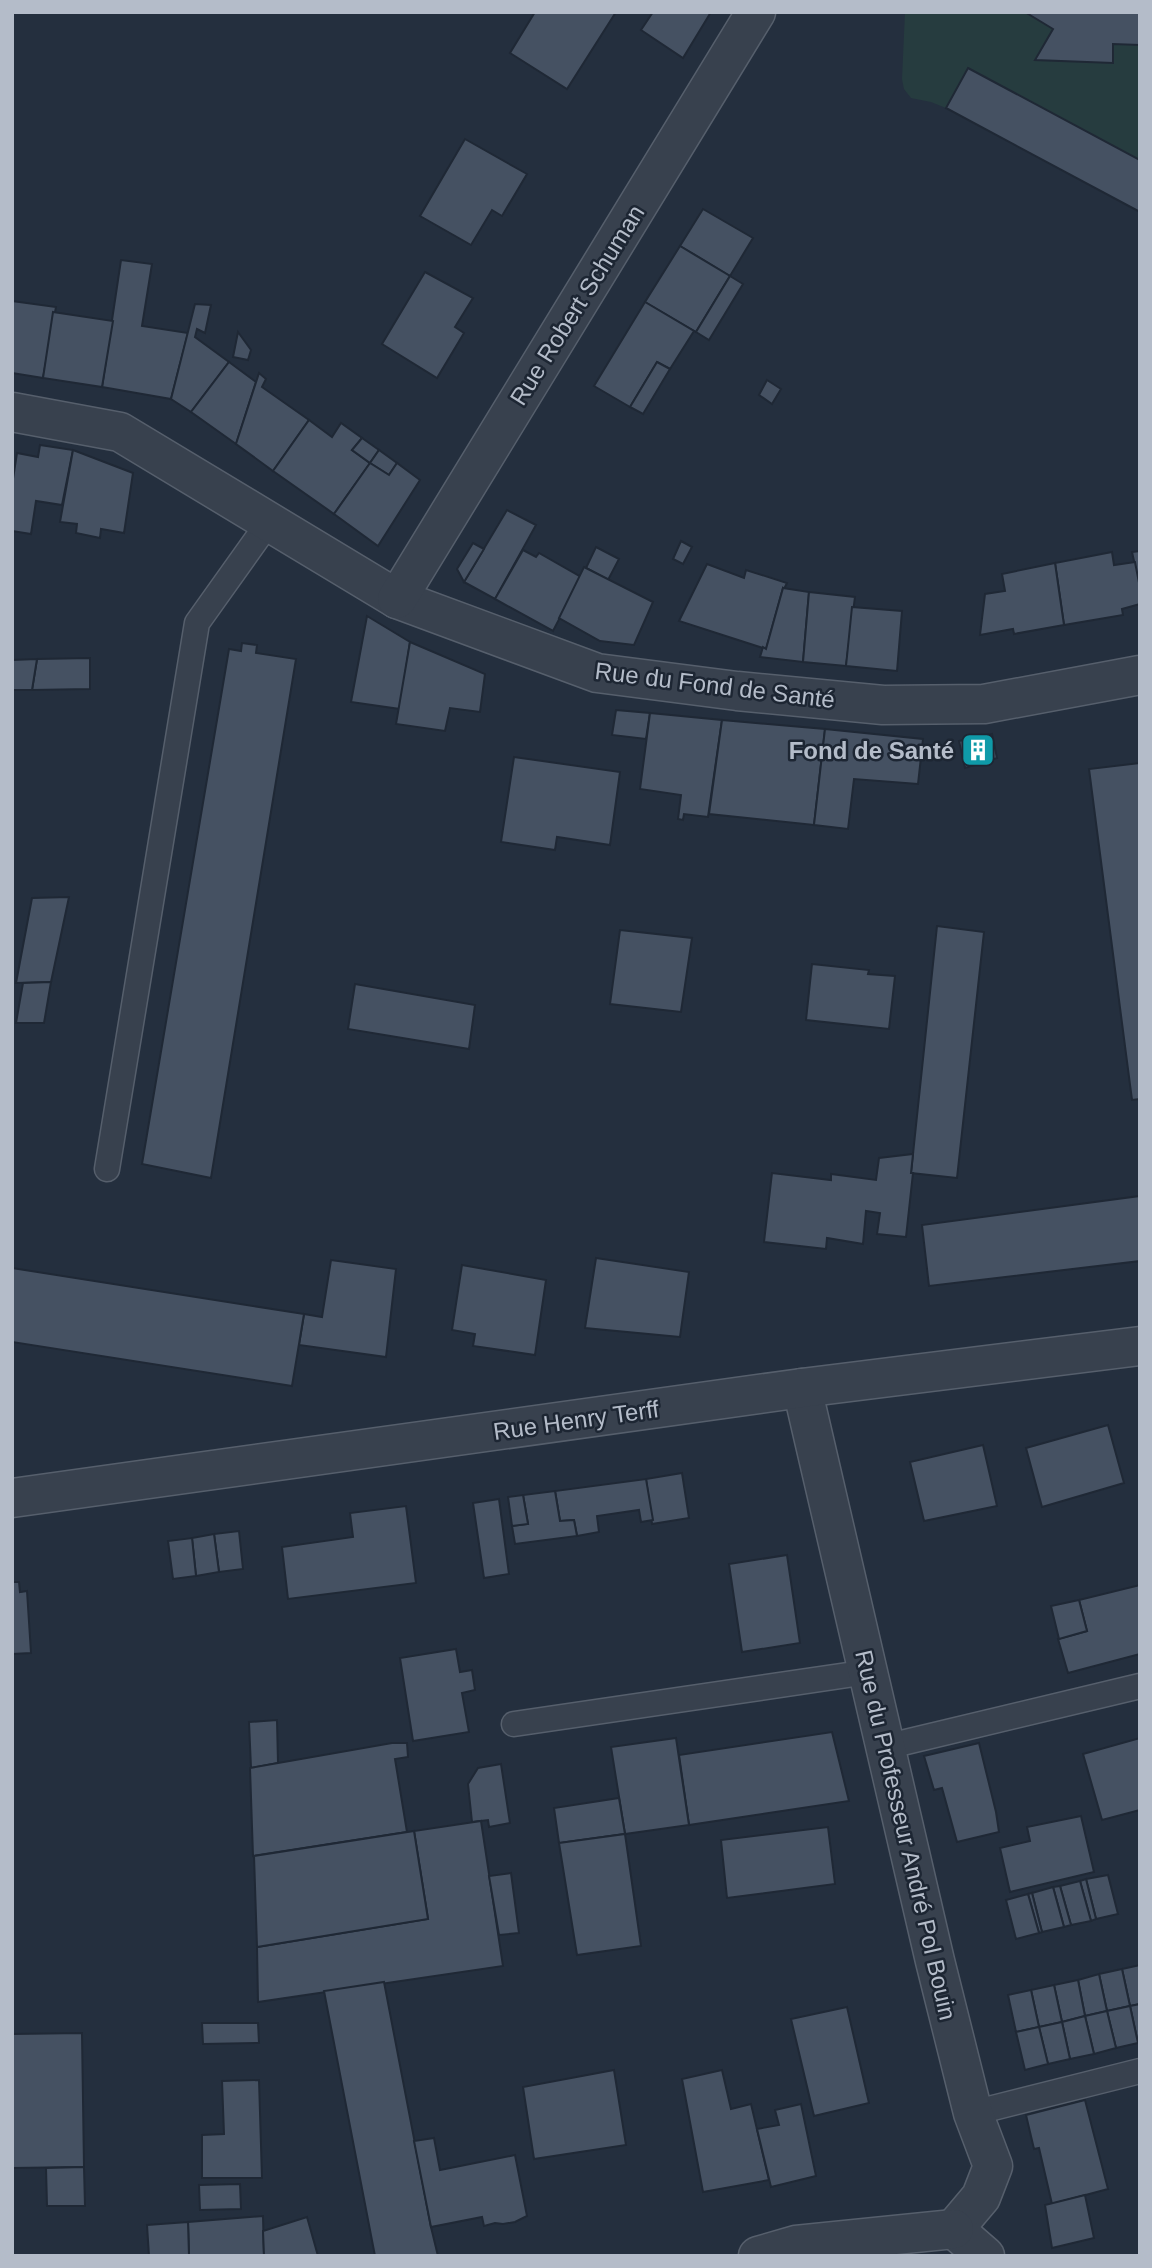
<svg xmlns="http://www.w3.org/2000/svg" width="1152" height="2268" viewBox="0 0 1152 2268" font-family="Helvetica,sans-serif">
  <rect width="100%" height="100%" fill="#242f3e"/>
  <path fill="#263c3f" d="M905 12H1025L1053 29 1035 60 1113 62V44L1140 45V160L968 68 946 108 931 102 911 98 904 89 902 79Z"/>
  <g fill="#455162" stroke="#1f2835" stroke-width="2">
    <path d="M535 12H616L567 89 510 53Z"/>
    <path d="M653 12H711L683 58 641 30Z"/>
    <path d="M1025 12H1140V45L1113 44V63L1035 60 1053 29Z"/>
    <path d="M968 68 1140 160V212L946 108Z"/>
    <path d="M465 139 527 174 502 216 492 210 471 245 420 216Z"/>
    <path d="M703 209 753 238 730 276 680 246Z"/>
    <path d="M680 246 730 276 696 332 645 302Z"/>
    <path d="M121 260 152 264 142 326 188 333 171 399 102 387Z"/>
    <path d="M425 272 473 298 455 327 464 333 437 378 382 344Z"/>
    <path d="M730 276 743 284 709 340 696 332Z"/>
    <path d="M12 301 56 307 43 378 12 373Z"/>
    <path d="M645 302 694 331 670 369 657 362 630 407 594 386Z"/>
    <path d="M195 304 211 305 205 333 197 329 195 337 229 362 191 412 171 399Z"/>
    <path d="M53 312 113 321 102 387 43 378Z"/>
    <path d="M238 332 251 350 248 360 233 357Z"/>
    <path d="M229 362 256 382 236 444 191 412Z"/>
    <path d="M657 362 670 369 643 414 630 407Z"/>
    <path d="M259 373 266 379 262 387 309 420 273 471 236 444Z"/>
    <path d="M767 380 781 389 772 404 759 395Z"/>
    <path d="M309 420 332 437 341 423 362 438 352 450 370 463 334 514 273 471Z"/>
    <path d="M362 438 379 450 370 463 352 450Z"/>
    <path d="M40 445 73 450 62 505 36 501 31 534 12 531V485L17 453 38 457Z"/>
    <path d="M73 450 133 473 124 533 101 529 100 538 76 533 77 524 60 522Z"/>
    <path d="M379 450 397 463 389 475 370 463Z"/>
    <path d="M370 463 389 475 397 463 420 480 378 546 334 514Z"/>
    <path d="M507 510 536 525 495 599 464 582Z"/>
    <path d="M681 541 692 547 683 564 673 559Z"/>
    <path d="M473 543 484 549 464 582 457 569Z"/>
    <path d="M596 547 619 559 608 580 586 568Z"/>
    <path d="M523 550 536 557 539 553 581 577 553 631 495 599Z"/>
    <path d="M1140 551V588L1132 552Z"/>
    <path d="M1112 552 1114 565 1135 562 1140 588V604L1122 609 1123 615 1064 625 1055 563Z"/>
    <path d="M1055 563 1064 625 1014 634 1013 629 980 635 985 594 1005 591 1002 574Z"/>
    <path d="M707 564 744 578 746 570 787 583 784 589 783 588 766 649 679 621Z"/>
    <path d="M584 567 653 602 634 645 600 641 559 618Z"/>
    <path d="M783 588 809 592 803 662 760 657 763 647 766 649Z"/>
    <path d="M809 592 855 597 846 666 803 662Z"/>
    <path d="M852 607 902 611 897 671 846 666Z"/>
    <path d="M367 616 410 642 400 709 351 702Z"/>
    <path d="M410 642 485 674 480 712 450 708 445 731 396 724Z"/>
    <path d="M242 643 257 645 256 653 296 659 211 1178 142 1164 229 649 241 651Z"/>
    <path d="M90 658V689L32 690 37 659Z"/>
    <path d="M37 659 32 690H12V660Z"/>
    <path d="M616 710 650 713 646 739 612 735Z"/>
    <path d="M650 713 722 720 708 817 684 814 683 820 678 819 681 795 640 789Z"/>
    <path d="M722 720 825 729 814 825 709 814Z"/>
    <path d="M825 729 923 739 918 784 854 779 848 829 814 825Z"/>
    <path d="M992 734 997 758 965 768 959 741Z"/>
    <path d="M514 757 620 772 610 845 557 837 555 850 501 842Z"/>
    <path d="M1140 763V1099L1132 1100 1089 769Z"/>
    <path d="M69 897 51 982 16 983 32 898Z"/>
    <path d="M937 926 984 932 957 1178 911 1173Z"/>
    <path d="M620 930 692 938 681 1012 610 1004Z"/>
    <path d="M812 964 869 970 868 974 895 976 889 1029 806 1020Z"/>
    <path d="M51 982 44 1023H16L23 983Z"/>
    <path d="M355 984 475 1005 469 1049 348 1029Z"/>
    <path d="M913 1154 911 1173H913L906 1237 877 1234 880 1213 866 1211 863 1244 827 1238 826 1249 764 1242 772 1173 831 1180V1174L876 1180 879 1158Z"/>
    <path d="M1140 1196V1261L929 1286 922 1225Z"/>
    <path d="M596 1258 689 1272 680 1337 585 1328Z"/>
    <path d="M331 1260 396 1269 386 1357 299 1345 304 1314 322 1317Z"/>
    <path d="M462 1265 546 1280 535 1355 473 1346 475 1334 452 1330Z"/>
    <path d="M12 1268 304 1314 292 1386 12 1342Z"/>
    <path d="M1108 1425 1124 1483 1042 1507 1026 1448Z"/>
    <path d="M983 1445 997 1506 924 1521 910 1462Z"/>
    <path d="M682 1473 689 1518 652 1524 646 1479Z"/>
    <path d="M646 1479 653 1520 641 1522 639 1510 597 1516 599 1532 577 1536 574 1520 560 1521 555 1491Z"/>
    <path d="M555 1491 560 1521 574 1520 577 1536 515 1544 512 1526 528 1524 523 1495Z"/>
    <path d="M523 1495 528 1524 512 1526 508 1497Z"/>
    <path d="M499 1499 509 1574 484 1578 473 1503Z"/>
    <path d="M406 1506 416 1583 288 1599 282 1547 353 1537 350 1513Z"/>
    <path d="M239 1531 243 1569 219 1572 214 1534Z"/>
    <path d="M214 1534 219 1572 196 1576 192 1538Z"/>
    <path d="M192 1538 196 1576 173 1579 168 1541Z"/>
    <path d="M787 1555 800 1643 742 1652 729 1564Z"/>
    <path d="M12 1582H19L20 1592 27 1591 31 1653 12 1654Z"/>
    <path d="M1140 1585V1654L1068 1673 1058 1639 1087 1631 1079 1600Z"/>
    <path d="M1079 1600 1087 1631 1059 1639 1051 1606Z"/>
    <path d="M456 1649 460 1672 472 1670 475 1690 462 1693 469 1732 413 1741 400 1658Z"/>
    <path d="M277 1720 278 1763 251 1768 249 1722Z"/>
    <path d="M832 1732 849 1801 689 1825 679 1755Z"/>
    <path d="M676 1738 689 1825 625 1834 611 1747Z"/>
    <path d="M1140 1738V1810L1102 1820 1083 1754Z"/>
    <path d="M392 1743H407L408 1757 395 1759 407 1832 253 1856 250 1768Z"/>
    <path d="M979 1743 996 1812 999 1832 957 1842 942 1788 934 1790 924 1756Z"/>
    <path d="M501 1764 510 1823 489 1827 488 1820 472 1822 468 1784 478 1768Z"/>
    <path d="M619 1798 625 1834 559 1843 554 1808Z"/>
    <path d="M1081 1816 1094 1872 1010 1892 1000 1848 1030 1841 1027 1827Z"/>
    <path d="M481 1821 503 1966 258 2002 257 1947 428 1919 414 1831Z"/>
    <path d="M828 1827 835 1884 727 1898 721 1840Z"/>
    <path d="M414 1831 428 1919 257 1947 254 1856Z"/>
    <path d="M625 1834 641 1946 577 1955 559 1843Z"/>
    <path d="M511 1873 519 1933 499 1935 489 1876Z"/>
    <path d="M1108 1875 1118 1914 1096 1919 1086 1879Z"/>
    <path d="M1086 1879 1096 1919 1091 1921 1080 1881Z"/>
    <path d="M1080 1881 1091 1921 1071 1925 1060 1886Z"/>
    <path d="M1060 1886 1071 1925 1064 1927 1053 1887Z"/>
    <path d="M1053 1887 1064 1927 1042 1932 1032 1893Z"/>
    <path d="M1032 1893 1042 1932 1039 1933 1028 1894Z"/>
    <path d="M1028 1894 1039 1933 1016 1939 1006 1900Z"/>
    <path d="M1140 1965V2004L1130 2006 1122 1969Z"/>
    <path d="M1122 1969 1130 2006 1107 2011 1099 1974Z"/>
    <path d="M1099 1974 1107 2011 1085 2016 1078 1980Z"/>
    <path d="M1078 1980 1085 2016 1062 2022 1054 1985Z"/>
    <path d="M384 1982 431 2227 438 2256H375L324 1991Z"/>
    <path d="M1054 1985 1062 2022 1039 2027 1031 1990Z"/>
    <path d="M1031 1990 1039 2027 1016 2032 1008 1995Z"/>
    <path d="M1140 2004V2043H1138L1130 2006Z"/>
    <path d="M1130 2006 1138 2043 1116 2048 1107 2011Z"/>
    <path d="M847 2007 869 2103 814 2116 791 2019Z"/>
    <path d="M1107 2011 1116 2048 1094 2054 1085 2016Z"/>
    <path d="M1085 2016 1094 2054 1070 2059 1062 2022Z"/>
    <path d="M1062 2022 1070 2059 1048 2064 1039 2027Z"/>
    <path d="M202 2023H258L259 2043 203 2044Z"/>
    <path d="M1039 2027 1048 2064 1025 2070 1016 2032Z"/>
    <path d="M82 2033 84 2167 12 2168V2034Z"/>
    <path d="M614 2070 626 2145 534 2159 523 2087Z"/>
    <path d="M722 2070 731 2109 751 2104 769 2180 703 2192 682 2079Z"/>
    <path d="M259 2080 262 2178H202V2135L224 2134 222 2081Z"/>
    <path d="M1085 2100 1108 2189 1052 2204 1039 2148 1034 2149 1026 2115Z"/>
    <path d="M801 2104 816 2176 771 2187 757 2129 779 2125 775 2110Z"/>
    <path d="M434 2138 440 2170 515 2155 527 2216 515 2222 503 2224 495 2223 484 2226 482 2217 431 2227 414 2141Z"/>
    <path d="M84 2167 85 2206H47L46 2168Z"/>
    <path d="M240 2184 241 2209 200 2210 199 2185Z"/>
    <path d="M1085 2195 1094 2238 1052 2248 1045 2205Z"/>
    <path d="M263 2216 264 2256H189L188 2222Z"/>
    <path d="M307 2217 318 2256H264L263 2231Z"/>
    <path d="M188 2222 189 2256H149L147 2225Z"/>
  </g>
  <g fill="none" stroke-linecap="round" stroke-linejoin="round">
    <defs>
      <g id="service">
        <path d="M107 1169 197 623 269 522"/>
        <path d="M514 1724 868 1672"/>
        <path d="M885 1747 1140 1686"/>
        <path d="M973 2113 1140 2071"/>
      </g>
      <g id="minor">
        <path d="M12 412 120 432 397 599 597 673 737 691 883 705 984 704 1140 675"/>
        <path d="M397 599 756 12"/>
        <path d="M802 1388 935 1961 973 2113 993 2166 981 2197 954 2229"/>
        <path d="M12 1498 802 1388 1140 1346"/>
        <path d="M954 2229 985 2256"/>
        <path d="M758 2256 796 2245 954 2229"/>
      </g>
    </defs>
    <use href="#service" stroke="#565f6c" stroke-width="27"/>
    <use href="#minor" stroke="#565f6c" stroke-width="41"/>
    <use href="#service" stroke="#38414e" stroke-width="24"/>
    <use href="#minor" stroke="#38414e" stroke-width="38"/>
  </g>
  <defs>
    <symbol id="building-square" viewBox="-11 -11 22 22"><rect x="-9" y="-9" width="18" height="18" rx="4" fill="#0f9aa8" stroke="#1d2633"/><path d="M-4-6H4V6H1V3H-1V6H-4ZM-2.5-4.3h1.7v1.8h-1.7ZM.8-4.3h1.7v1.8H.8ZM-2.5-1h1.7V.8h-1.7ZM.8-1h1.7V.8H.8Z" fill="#fff"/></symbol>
  </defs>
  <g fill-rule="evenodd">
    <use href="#building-square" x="959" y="731" width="38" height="38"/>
  </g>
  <g text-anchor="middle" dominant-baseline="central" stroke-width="5" stroke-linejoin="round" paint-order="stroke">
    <g font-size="24" fill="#b4bcc9" stroke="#1d2633">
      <text transform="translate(577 305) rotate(-58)">Rue Robert Schuman</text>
      <text transform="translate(715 685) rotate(7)">Rue du Fond de Santé</text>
      <text transform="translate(576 1420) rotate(-8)">Rue Henry Terff</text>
      <text transform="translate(906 1835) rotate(77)">Rue du Professeur André Pol Bouin</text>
    </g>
    <g font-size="24" font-weight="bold" fill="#b4bcc9" stroke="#1d2633" text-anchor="end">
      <text x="954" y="750">Fond de Santé</text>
    </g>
  </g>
  <rect width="1152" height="2268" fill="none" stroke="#b4bcc9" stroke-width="28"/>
</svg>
